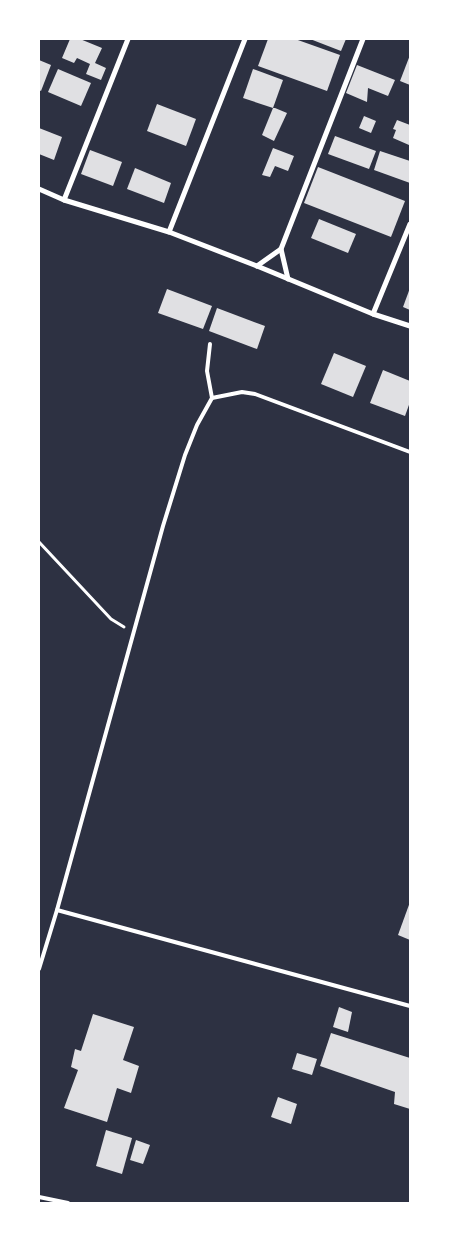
<svg xmlns="http://www.w3.org/2000/svg" width="449" height="1242" viewBox="0 0 449 1242" font-family="'DejaVu Sans',sans-serif">
  <rect width="100%" height="100%" fill="#2d3142"/>
  <g fill="#e0e0e3">
    <path d="M70 39H80L102 48 95 63 106 68 101 80 86 74 90 64 77 58 74 63 62 58Z"/>
    <path d="M268 39H295L340 55 327 91 258 66Z"/>
    <path d="M310 39H346L341 51Z"/>
    <path d="M410 55V85L400 81Z"/>
    <path d="M39 60 51 65 41 91 39 90Z"/>
    <path d="M357 65 395 80 388 96 368 88 367 102 346 93Z"/>
    <path d="M58 69 91 83 81 106 48 92Z"/>
    <path d="M253 69 283 80 273 108 243 98Z"/>
    <path d="M157 104 196 119 186 146 147 131Z"/>
    <path d="M273 108H275L287 113 274 141 262 135Z"/>
    <path d="M364 116 376 121 371 133 359 128Z"/>
    <path d="M397 120 410 125 409 145 393 138 396 130 393 129Z"/>
    <path d="M39 128 62 137 54 160 39 154Z"/>
    <path d="M335 136 376 151 369 169 328 154Z"/>
    <path d="M273 148 294 156 288 171 275 166 270 177 262 175Z"/>
    <path d="M90 150 122 162 113 186 81 174Z"/>
    <path d="M380 151 410 161V183L374 170Z"/>
    <path d="M318 167 405 201 391 237 304 203Z"/>
    <path d="M135 168 171 183 164 203 127 189Z"/>
    <path d="M319 219 356 234 348 253 311 238Z"/>
    <path d="M410 288V310L403 307Z"/>
    <path d="M167 289 212 306 203 329 158 313Z"/>
    <path d="M217 308 265 326 257 349 209 331Z"/>
    <path d="M334 353 366 366 353 397 321 384Z"/>
    <path d="M383 370 410 381V402L405 416 370 403Z"/>
    <path d="M410 902V940L398 935Z"/>
    <path d="M339 1007 352 1012 348 1032 333 1027Z"/>
    <path d="M93 1014 134 1027 123 1060 139 1066 131 1093 117 1088 107 1122 64 1108 78 1070 71 1067 75 1049 81 1051Z"/>
    <path d="M331 1033 410 1058V1109L394 1104 395 1092 320 1066Z"/>
    <path d="M297 1053 317 1059 312 1075 292 1069Z"/>
    <path d="M278 1097 297 1104 291 1124 271 1117Z"/>
    <path d="M106 1130 132 1138 122 1174 96 1166Z"/>
    <path d="M136 1140 150 1145 143 1164 130 1160Z"/>
  </g>
  <g fill="none" stroke-linecap="round" stroke-linejoin="round">
    <path stroke="#fff" stroke-width="3" d="M39 542 111 619 124 627"/>
    <g stroke="#fff" stroke-width="4">
      <path d="M210 344 207 371 212 398"/>
      <path d="M57 910 410 1006"/>
      <path d="M39 969 57 910 163 526 185 455 197 425 212 398 242 392 255 394 410 452"/>
      <path d="M39 1197 68 1203"/>
    </g>
    <g stroke="#fff" stroke-width="5">
      <path d="M39 189 64 200 169 232 257 266 373 314 410 326"/>
      <path d="M64 200 128 39"/>
      <path d="M169 232 245 39"/>
      <path d="M281 249 288 279"/>
      <path d="M257 266 281 249 363 39"/>
      <path d="M373 314 410 224"/>
    </g>
  </g>
  <rect width="449" height="1242" fill="none" stroke="#ffffff" stroke-width="80"/>
</svg>
